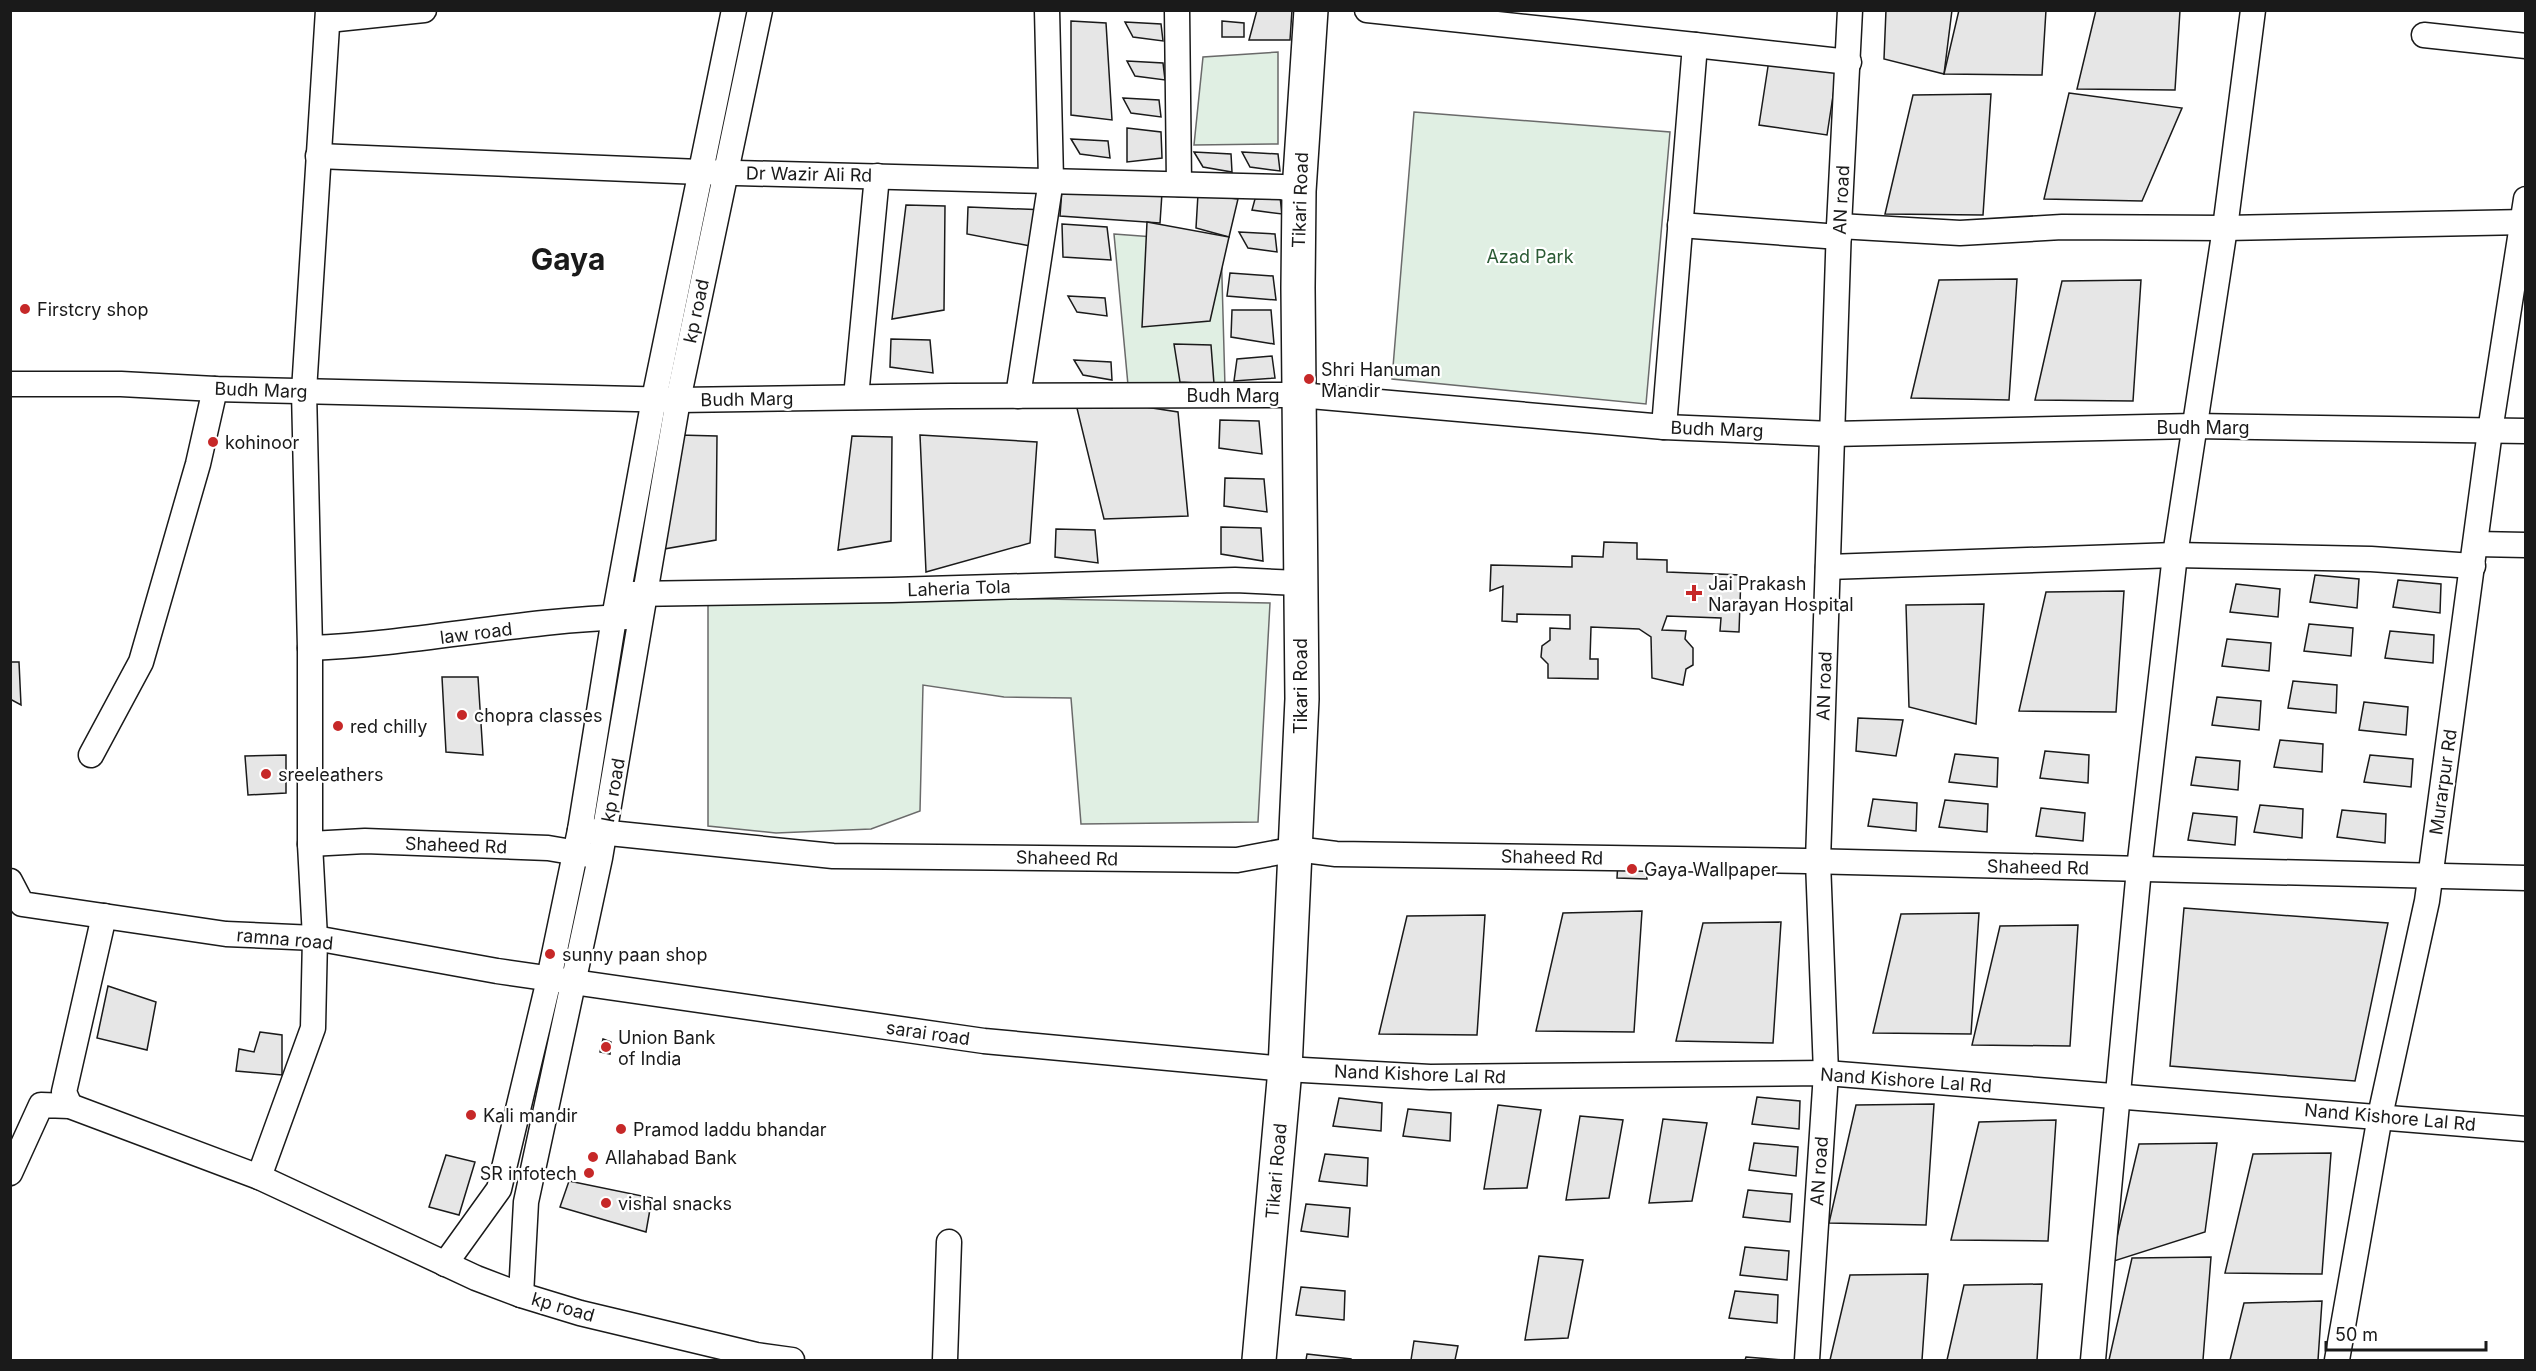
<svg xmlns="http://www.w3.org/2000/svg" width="2536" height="1371" viewBox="0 0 2536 1371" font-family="Inter,sans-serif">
  <rect width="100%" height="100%" fill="#fff"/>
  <g fill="#e0efe3" stroke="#6a6a6a" stroke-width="1.5">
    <path d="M1278 52V144L1194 145 1203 57Z"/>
    <path d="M1414 112 1670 132 1646 404 1392 379Z"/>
    <path d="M1114 234 1221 242 1225 387 1128 385Z"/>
    <path d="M708 593 1270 603 1258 822 1081 824 1071 698 1004 697 923 685 920 811 871 829 776 833 708 826Z"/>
  </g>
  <g fill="#e6e6e6" stroke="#1a1a1a" stroke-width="1.5">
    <path d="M1257 10H1292L1290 40H1249Z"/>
    <path d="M1886 10H1952L1944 74 1884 59Z"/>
    <path d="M1959 10H2046L2042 75 1944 74Z"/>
    <path d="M2096 10H2180L2175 90 2077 89Z"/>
    <path d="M1071 21 1106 23 1112 120 1071 115Z"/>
    <path d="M1222 21 1244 23V37H1222Z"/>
    <path d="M1125 22 1161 24 1163 41 1133 37Z"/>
    <path d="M1769 60 1837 70 1827 135 1759 125Z"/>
    <path d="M1127 61 1163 63 1165 80 1135 76Z"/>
    <path d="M2069 93 2182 108 2142 201 2044 199Z"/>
    <path d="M1991 94 1983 215 1885 214 1913 95Z"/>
    <path d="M1123 98 1159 100 1161 117 1131 113Z"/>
    <path d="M1127 128 1161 132 1162 158 1127 162Z"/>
    <path d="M1071 139 1108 141 1110 158 1080 154Z"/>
    <path d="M1194 152 1231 154 1232 172 1203 167Z"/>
    <path d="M1242 152 1278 154 1280 171 1250 167Z"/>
    <path d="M1062 189 1162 193 1160 223 1060 216Z"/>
    <path d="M1198 194 1238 199 1229 237 1196 228Z"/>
    <path d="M1280 197 1282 214 1252 210 1255 199Z"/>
    <path d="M906 205 945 206 944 310 892 319Z"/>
    <path d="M968 207 1047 210 1041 248 967 234Z"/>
    <path d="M1147 222 1229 237 1210 321 1142 327Z"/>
    <path d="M1062 224 1107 227 1111 260 1063 257Z"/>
    <path d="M1239 232 1275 234 1277 252 1248 248Z"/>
    <path d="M1230 273 1273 276 1276 300 1227 296Z"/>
    <path d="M2017 279 2009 400 1911 398 1939 280Z"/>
    <path d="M2141 280 2133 401 2035 400 2062 281Z"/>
    <path d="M1068 296 1105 298 1107 316 1077 312Z"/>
    <path d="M1232 310H1271L1274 344 1231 337Z"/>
    <path d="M891 339 930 340 933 373 890 367Z"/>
    <path d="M1174 344 1211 345 1214 384 1180 382Z"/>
    <path d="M1272 356 1275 378 1234 381 1237 359Z"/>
    <path d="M1074 360 1111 362 1112 380 1083 375Z"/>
    <path d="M1074 396 1178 412 1188 516 1104 519Z"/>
    <path d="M1220 420 1259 421 1262 454 1219 448Z"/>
    <path d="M678 435 717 436 716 540 664 549Z"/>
    <path d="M920 435 1037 442 1030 543 926 572Z"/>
    <path d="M852 436 892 437 891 541 838 550Z"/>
    <path d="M1225 478 1264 479 1267 512 1224 506Z"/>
    <path d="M1221 527 1261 528 1263 561 1221 554Z"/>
    <path d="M1056 529 1095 530 1098 563 1055 557Z"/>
    <path d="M1604 542 1637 543V559L1667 560V572L1741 575 1739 632 1720 631 1721 618 1667 616 1662 630 1686 631 1685 639 1693 648V665L1686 669 1683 685 1652 678 1651 637 1639 629 1591 627 1590 659H1598V679L1548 678V664L1541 657 1542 646 1550 640V628L1570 629V615L1517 614V622L1502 621 1503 586 1490 591 1491 565 1572 567V556L1603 557Z"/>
    <path d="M2315 575 2359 579 2357 608 2310 602Z"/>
    <path d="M2398 580 2441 584 2440 613 2393 607Z"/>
    <path d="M2236 584 2280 589 2278 617 2230 612Z"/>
    <path d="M2124 591 2116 712 2019 711 2046 592Z"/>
    <path d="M1984 604 1976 724 1909 707 1906 605Z"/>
    <path d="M2309 624 2353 628 2351 656 2304 651Z"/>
    <path d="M2390 631 2434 635 2433 663 2385 658Z"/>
    <path d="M2227 639 2271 643 2269 671 2222 666Z"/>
    <path d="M10 662H19L21 705 10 699Z"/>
    <path d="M442 677H478L483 755 446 752Z"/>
    <path d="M2293 681 2337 685 2336 713 2288 708Z"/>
    <path d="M2217 697 2261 701 2259 730 2212 725Z"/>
    <path d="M2364 702 2408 707 2406 735 2359 730Z"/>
    <path d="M1858 718 1903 720 1896 756 1856 751Z"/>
    <path d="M2280 740 2323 744 2322 772 2274 767Z"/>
    <path d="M2045 751 2089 755 2088 783 2040 778Z"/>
    <path d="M1955 754 1998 758 1997 787 1949 782Z"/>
    <path d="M286 755V793L248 795 245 756Z"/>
    <path d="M2370 755 2413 759 2411 787 2364 782Z"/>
    <path d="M2196 757 2240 761 2238 790 2191 785Z"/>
    <path d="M1873 799 1917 803 1916 831 1868 826Z"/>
    <path d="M1945 800 1988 804 1987 832 1939 827Z"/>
    <path d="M2260 805 2303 809 2302 838 2254 832Z"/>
    <path d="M2041 808 2085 813 2083 841 2036 836Z"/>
    <path d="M2342 810 2386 814 2385 843 2337 837Z"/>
    <path d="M2193 813 2237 817 2235 845 2188 840Z"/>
    <path d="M1646 860 1647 879 1617 878 1618 861Z"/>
    <path d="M2184 908 2388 923 2355 1081 2170 1066Z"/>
    <path d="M1642 911 1634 1032 1536 1031 1563 913Z"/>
    <path d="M1979 913 1971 1034 1873 1033 1901 914Z"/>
    <path d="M1485 915 1477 1035 1379 1034 1407 916Z"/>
    <path d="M1781 922 1773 1043 1676 1041 1703 923Z"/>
    <path d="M2078 925 2070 1046 1972 1045 2000 926Z"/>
    <path d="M108 986 156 1002 147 1050 97 1038Z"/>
    <path d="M260 1032 282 1035V1075L236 1071 239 1049 254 1052Z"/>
    <path d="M603 1039 611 1042 610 1054 600 1052Z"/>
    <path d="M1757 1097 1800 1101 1799 1129 1752 1124Z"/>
    <path d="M1339 1098 1382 1103 1381 1131 1333 1126Z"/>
    <path d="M1934 1104 1926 1225 1829 1223 1856 1105Z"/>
    <path d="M1498 1105 1541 1110 1527 1188 1484 1189Z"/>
    <path d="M1408 1109 1451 1113 1450 1141 1403 1136Z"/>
    <path d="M1580 1116 1623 1120 1609 1198 1566 1200Z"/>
    <path d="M1663 1119 1707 1123 1692 1201 1649 1203Z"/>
    <path d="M2056 1120 2048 1241 1951 1240 1979 1122Z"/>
    <path d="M1754 1143 1798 1147 1796 1176 1749 1170Z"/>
    <path d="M2217 1143 2205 1232 2111 1262 2139 1144Z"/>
    <path d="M2331 1153 2322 1274 2225 1273 2253 1154Z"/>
    <path d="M1325 1154 1368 1158 1367 1186 1319 1181Z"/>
    <path d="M446 1155 475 1162 459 1215 429 1207Z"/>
    <path d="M569 1181 652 1198 646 1232 560 1207Z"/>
    <path d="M1748 1190 1792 1194 1790 1222 1743 1217Z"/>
    <path d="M1306 1204 1350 1208 1348 1237 1301 1231Z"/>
    <path d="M1745 1247 1789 1251 1787 1280 1740 1275Z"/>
    <path d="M1539 1256 1583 1260 1568 1338 1525 1340Z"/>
    <path d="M2211 1257 2203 1360H2109L2132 1258Z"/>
    <path d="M1928 1274 1922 1360H1830L1850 1275Z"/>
    <path d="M2042 1284 2037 1360H1947L1964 1285Z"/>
    <path d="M1301 1287 1345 1291 1344 1320 1296 1315Z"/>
    <path d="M1735 1291 1778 1295 1777 1323 1729 1318Z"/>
    <path d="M2322 1301 2318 1360H2230L2244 1303Z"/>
    <path d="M1414 1341 1458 1346 1455 1360H1411Z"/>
    <path d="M1307 1354 1351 1359V1360H1306Z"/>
    <path d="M1746 1357 1783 1360H1745Z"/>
  </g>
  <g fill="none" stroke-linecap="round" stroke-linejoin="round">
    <defs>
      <g id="minor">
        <path d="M328 10 304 391 310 648V844L315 938 313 1028 259 1177 476 1278 521 1295 580 1313 756 1355 792 1360"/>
        <path d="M1177 10 1179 184"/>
        <path d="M1367 10 1695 45 1664 427"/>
        <path d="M328 20 424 10"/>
        <path d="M2424 35 2526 46"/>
        <path d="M1695 45 1849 62"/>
        <path d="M318 156 700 172 1282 187 1299 191"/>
        <path d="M1680 225 1839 237"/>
        <path d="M1839 226 1960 233 2062 227 2225 228 2526 222"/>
        <path d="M10 384H121L215 389 678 400 950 396 1299 395 1664 427 1832 434 2194 426 2526 431"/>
        <path d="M1018 396 1051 180 1047 10"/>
        <path d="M856 397 877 176"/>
        <path d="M2476 544 2526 545"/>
        <path d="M1828 567 2175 555 2371 559 2473 566"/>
        <path d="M630 594 892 590 1235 580 1299 583"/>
        <path d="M310 648C416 644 521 620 628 617"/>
        <path d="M91 755 141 662 198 464 215 389"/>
        <path d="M580 830 833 856 1237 860 1296 849 1336 854 1806 861 2526 878"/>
        <path d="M310 844 365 841 548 848 589 855"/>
        <path d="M10 881 22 904 226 934 315 938 497 971 984 1041 1285 1069 1430 1077 1826 1073 2526 1129"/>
        <path d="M70 1106 64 1092 104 916"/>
        <path d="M10 1173 41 1105 70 1106 259 1177"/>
        <path d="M445 1264 499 1189 547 988 580 830 614 618 654 399 734 10"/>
        <path d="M521 1295 526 1202 600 858 678 400 760 10"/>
        <path d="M945 1360 949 1242"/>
        <path d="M1807 1360 1826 1073 1818 861 1839 226 1850 10"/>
        <path d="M2093 1360 2139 869 2175 555 2225 228 2253 10"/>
        <path d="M2337 1360 2380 1116 2427 901 2490 431 2526 199"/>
      </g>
      <path id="highway" d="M1259 1360 1285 1069 1302 699 1298 288 1299 191 1311 10"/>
    </defs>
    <use href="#minor" stroke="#1a1a1a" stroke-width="27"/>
    <use href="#highway" stroke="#1a1a1a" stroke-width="36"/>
    <use href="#minor" stroke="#fff" stroke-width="24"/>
    <use href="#highway" stroke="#fff" stroke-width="33"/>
  </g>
  <g fill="#c62828" stroke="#fff" stroke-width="2">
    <circle cx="25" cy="309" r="6"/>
    <circle cx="1309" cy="379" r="6"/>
    <circle cx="213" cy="442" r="6"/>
    <path d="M1691 584h6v6h6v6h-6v6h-6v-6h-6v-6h6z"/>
    <circle cx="462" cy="715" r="6"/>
    <circle cx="338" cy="726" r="6"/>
    <circle cx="266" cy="774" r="6"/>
    <circle cx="1632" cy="869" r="6"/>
    <circle cx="550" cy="954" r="6"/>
    <circle cx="606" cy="1047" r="6"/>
    <circle cx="471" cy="1115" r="6"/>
    <circle cx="621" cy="1129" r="6"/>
    <circle cx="593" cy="1157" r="6"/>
    <circle cx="589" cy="1173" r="6"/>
    <circle cx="606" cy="1203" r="6"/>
  </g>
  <g text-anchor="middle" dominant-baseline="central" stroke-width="4.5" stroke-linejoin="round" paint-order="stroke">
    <g font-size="18" fill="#1a1a1a" stroke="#fff">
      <text transform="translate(809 174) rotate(1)">Dr Wazir Ali Rd</text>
      <text transform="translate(1300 200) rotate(-88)">Tikari Road</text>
      <text transform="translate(1841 200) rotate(-87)">AN road</text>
      <text transform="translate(696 311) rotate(-78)">kp road</text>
      <text transform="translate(261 390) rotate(2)">Budh Marg</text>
      <text x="1233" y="395">Budh Marg</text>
      <text transform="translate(747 399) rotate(-1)">Budh Marg</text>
      <text x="2203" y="427">Budh Marg</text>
      <text transform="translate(1717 429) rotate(2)">Budh Marg</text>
      <text transform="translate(959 588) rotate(-2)">Laheria Tola</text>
      <text transform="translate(476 633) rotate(-7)">law road</text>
      <text transform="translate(1300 686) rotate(-90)">Tikari Road</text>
      <text transform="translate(1824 686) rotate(-88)">AN road</text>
      <text transform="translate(2443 782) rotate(-82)">Murarpur Rd</text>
      <text transform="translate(613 790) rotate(-80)">kp road</text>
      <text transform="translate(456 845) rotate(2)">Shaheed Rd</text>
      <text transform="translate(1552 857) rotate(1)">Shaheed Rd</text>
      <text transform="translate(1067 858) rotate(1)">Shaheed Rd</text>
      <text transform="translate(2038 867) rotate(1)">Shaheed Rd</text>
      <text transform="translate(285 939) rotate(5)">ramna road</text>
      <text transform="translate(928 1033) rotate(8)">sarai road</text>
      <text transform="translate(1420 1074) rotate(2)">Nand Kishore Lal Rd</text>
      <text transform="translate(1906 1080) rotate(4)">Nand Kishore Lal Rd</text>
      <text transform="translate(2390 1117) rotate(5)">Nand Kishore Lal Rd</text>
      <text transform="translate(1276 1171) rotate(-85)">Tikari Road</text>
      <text transform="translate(1819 1171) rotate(-86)">AN road</text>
      <text transform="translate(563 1307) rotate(16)">kp road</text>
    </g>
    <g font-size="18" fill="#2b5a34" stroke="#fff">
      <text x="1530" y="256">Azad Park</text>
    </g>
    <g font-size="18" fill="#1a1a1a" stroke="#fff" text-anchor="start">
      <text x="37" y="309">Firstcry shop</text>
      <text x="1321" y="369">Shri Hanuman<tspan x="1321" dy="21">Mandir</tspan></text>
      <text x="225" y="442">kohinoor</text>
      <text x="1708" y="583">Jai Prakash<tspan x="1708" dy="21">Narayan Hospital</tspan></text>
      <text x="474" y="715">chopra classes</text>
      <text x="350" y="726">red chilly</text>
      <text x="278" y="774">sreeleathers</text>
      <text x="1644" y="869">Gaya Wallpaper</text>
      <text x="562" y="954">sunny paan shop</text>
      <text x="618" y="1037">Union Bank<tspan x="618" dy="21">of India</tspan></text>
      <text x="483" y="1115">Kali mandir</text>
      <text x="633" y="1129">Pramod laddu bhandar</text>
      <text x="605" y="1157">Allahabad Bank</text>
      <text x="577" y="1173" text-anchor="end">SR infotech</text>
      <text x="618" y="1203">vishal snacks</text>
    </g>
    <g font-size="30" font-weight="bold" fill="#1a1a1a" stroke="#fff">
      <text x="568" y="259">Gaya</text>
    </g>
  </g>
  <rect width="2536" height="1371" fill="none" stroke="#1a1a1a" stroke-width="24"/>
  <path d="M2326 1341v9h160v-9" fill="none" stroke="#1a1a1a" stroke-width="3"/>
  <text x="2335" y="1341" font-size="18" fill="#1a1a1a" stroke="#ffffff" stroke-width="4.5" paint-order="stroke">50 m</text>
</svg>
